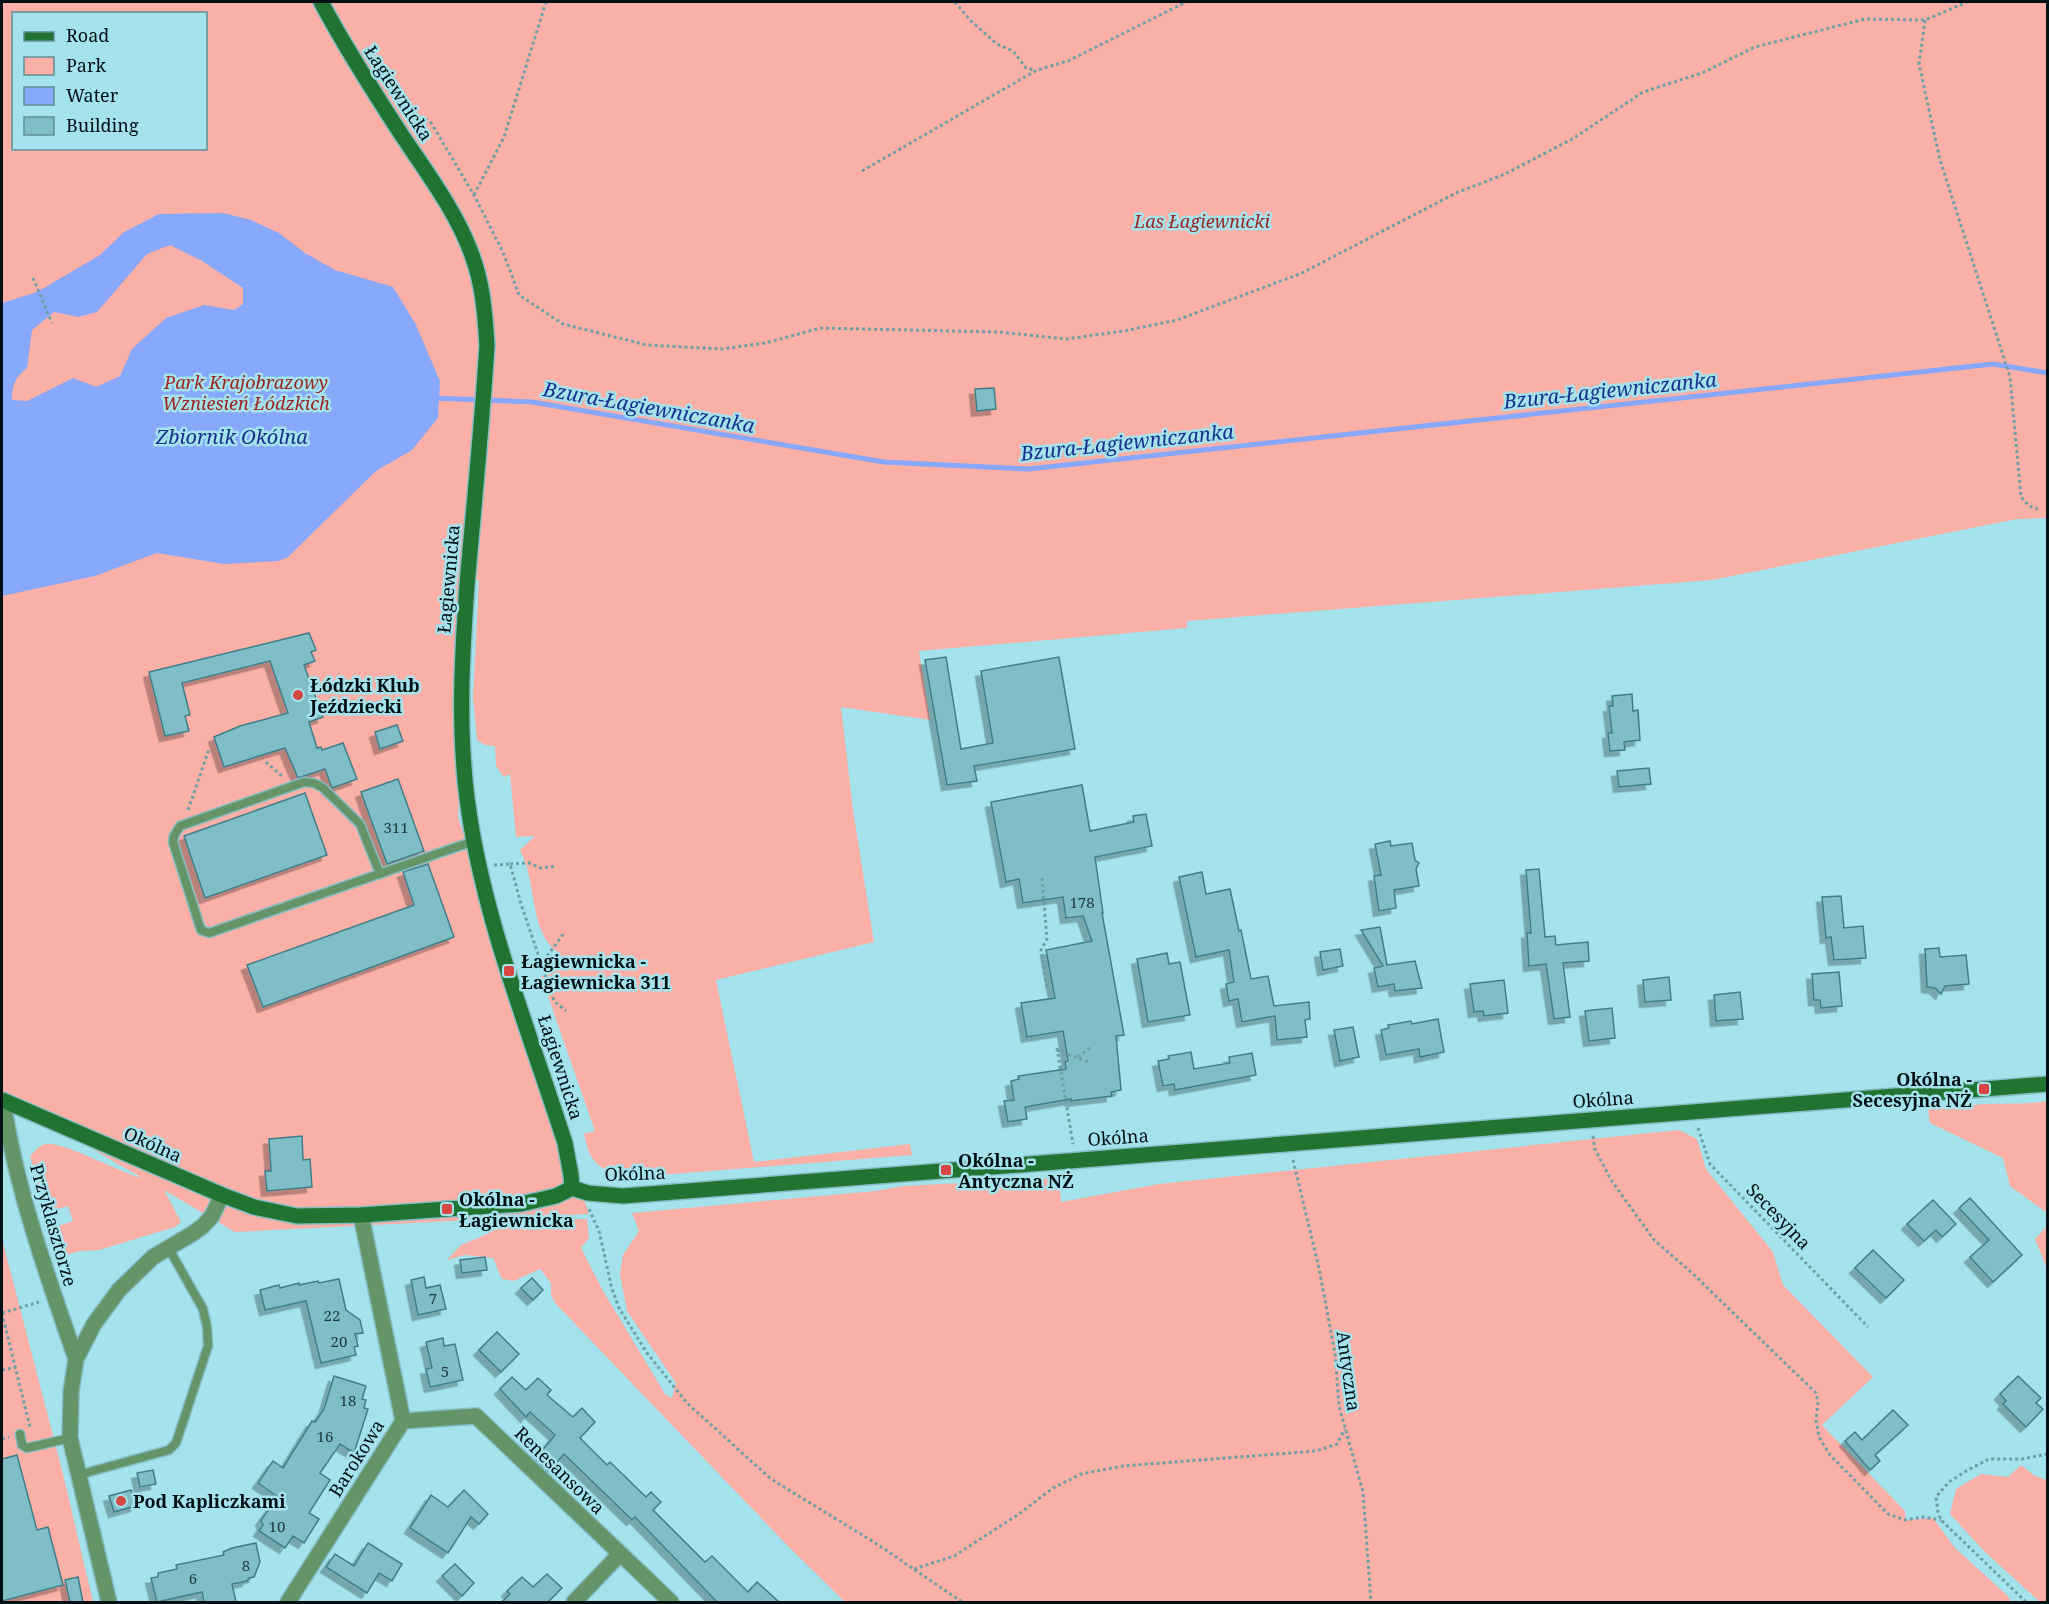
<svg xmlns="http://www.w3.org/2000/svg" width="2049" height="1604" viewBox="0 0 2049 1604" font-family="'Noto Serif',serif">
  <defs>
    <filter id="shadow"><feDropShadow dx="-5.5" dy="5.5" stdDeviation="0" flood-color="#0004"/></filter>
  </defs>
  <rect width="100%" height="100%" fill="#a4e3ec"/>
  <g fill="#fbb0a7" fill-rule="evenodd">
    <path d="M2 2H2047V518L2017 519 1712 580 1187 621V628L919 651 930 720 841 707 853 810 874 942 716 980 754 1162 910 1144 912 1155 660 1175C637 1176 605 1180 591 1156 587 1150 586 1141 584 1134L595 1131 541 976 550 974 549 966 559 953C534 937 535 898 528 872 527 864 523 857 520 850L535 836 516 837 510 774 504 777 496 766 495 746 485 745 477 740 473 697 479 580H475L458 817 589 1214 235 1232 164 1190 181 1222 175 1227 99 1250 80 1251 62 1256 57 1253 50 1229 73 1221 68 1206 52 1211 45 1209 30 1156C34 1152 39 1146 45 1144 61 1140 121 1173 142 1178L2 1096ZM14 14H206V148H14Z"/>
    <path d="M2047 1101V1213L2010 1186 2003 1158 1930 1123 1928 1108C1947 1109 1966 1105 1985 1104 2006 1103 2027 1105 2047 1101Z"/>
    <path d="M1679 1130 1697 1139 1706 1169 1773 1252 1783 1285 1873 1377 1822 1425 1905 1511 1906 1520 1933 1518 1955 1548 2008 1596 2011 1602H845L788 1546 555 1303 551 1295V1283L540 1269 514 1281 502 1279 493 1258 465 1255 447 1260 461 1245 487 1234 510 1220 587 1219 589 1238 581 1248 603 1291 665 1394 672 1398 676 1383 627 1311 620 1274 623 1255 639 1231 632 1213 876 1191 904 1186 1059 1178 1061 1202 1159 1184Z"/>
    <path d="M2047 1226V1269L2035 1239Z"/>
    <path d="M2 1239 63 1474 93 1602H2Z"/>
    <path d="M2021 1465 2035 1476 2047 1480V1602H2040L1985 1552 1950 1514 1956 1489 1981 1474 2008 1477Z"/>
  </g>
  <path fill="#87a8fb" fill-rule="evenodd" d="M223 213 251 220 279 233 305 253 335 270 393 287 415 323 440 381 438 418 412 450 376 471 288 557 278 561 224 564 157 553 95 576 2 596V303L37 292 100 255 124 232 159 214ZM170 245 202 261 243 288V304L234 310 204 305 166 318 132 349 120 376 96 387 73 378 27 401 12 400C12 385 15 378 27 368L32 330 54 312 78 317 97 312 147 254Z"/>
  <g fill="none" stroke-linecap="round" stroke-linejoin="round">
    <path stroke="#87a8fb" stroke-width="5" d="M432 398 532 402 884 462 1029 469 1993 364 2048 373"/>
  </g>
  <g fill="#7fbec6" stroke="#417e87" stroke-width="1.5" filter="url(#shadow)">
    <path d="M994 388 996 409 977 411 975 389Z"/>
    <path d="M309 633 316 650 311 652 315 661 304 665 323 717 309 722 317 748 321 747 322 750 343 743 357 779 332 788 325 769 298 778 285 748 224 767 214 737 240 726 288 713 270 661 182 683 190 715 185 716 189 731 165 736 149 672Z"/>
    <path d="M946 657 961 749 993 743 981 671 1059 657 1075 749 974 766 977 781 947 785 925 660Z"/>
    <path d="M1632 694 1633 711 1638 710 1640 740 1624 742 1625 750 1610 751 1608 733H1612L1609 706H1613L1612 696Z"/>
    <path d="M397 725 403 741 380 749 375 732Z"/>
    <path d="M1649 768 1651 784 1619 787 1617 771Z"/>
    <path d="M398 779 424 851 387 864 361 792Z"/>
    <path d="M1082 785 1090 831 1134 822 1133 816 1146 814 1152 846 1095 857 1103 913H1102L1124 1035 1116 1036 1121 1090 1111 1092 1112 1096 1071 1101V1099L1025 1107 1027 1119 1008 1122 1004 1101 1014 1100 1011 1081 1019 1079 1018 1076 1066 1069 1065 1062 1068 1061 1063 1031 1027 1037 1021 1003 1055 998 1046 950 1092 941 1083 916 1066 918 1063 897 1023 903 1019 879 1006 882 991 802Z"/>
    <path d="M305 793 327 855 205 898 184 836Z"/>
    <path d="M1390 841 1391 846 1412 843 1415 860 1419 863 1416 869 1419 886 1394 890 1396 908 1379 911 1374 876 1381 875 1375 844Z"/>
    <path d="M428 864 454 937 263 1007 247 965 414 905 403 872Z"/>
    <path d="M1539 869 1545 937 1555 936 1556 945 1588 942 1589 961 1563 963 1570 1017 1554 1019 1546 964 1529 966 1527 933H1531L1526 870Z"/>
    <path d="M1202 872 1206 894 1230 889 1239 931 1241 930 1251 979 1268 976 1274 1006 1309 1002 1310 1019 1305 1020 1307 1037 1277 1040 1275 1016 1242 1022 1238 999 1229 1001 1226 984 1234 982 1229 950 1196 957 1179 877Z"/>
    <path d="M1841 896 1844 928 1863 926 1866 958 1834 960 1831 937 1826 938 1822 897Z"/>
    <path d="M1380 927 1387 965 1415 961 1422 988 1395 991 1394 984 1378 987 1374 968 1383 966 1361 930Z"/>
    <path d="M1939 948 1940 957 1966 955 1969 984 1945 986 1941 994 1935 988 1927 987 1925 949Z"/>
    <path d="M1340 949 1343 966 1323 970 1320 952Z"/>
    <path d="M1167 953 1169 964 1180 962 1190 1015 1148 1022 1137 959Z"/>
    <path d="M1839 972 1842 1006 1821 1008 1820 1000H1814L1812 974Z"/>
    <path d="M1669 977 1671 1000 1645 1002 1643 980Z"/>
    <path d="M1504 980 1508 1013 1484 1016 1483 1011 1474 1012 1470 984Z"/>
    <path d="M1740 992 1743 1019 1716 1021 1714 995Z"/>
    <path d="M1612 1008 1615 1038 1589 1041 1585 1011Z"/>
    <path d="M1438 1019 1444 1052 1420 1057 1419 1049 1386 1055 1381 1030 1389 1028 1388 1025 1411 1021 1412 1024Z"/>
    <path d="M1353 1027 1359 1057 1340 1061 1334 1030Z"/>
    <path d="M1191 1052 1194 1069 1230 1063 1229 1057 1252 1053 1256 1075 1175 1090 1174 1084 1163 1086 1158 1061 1169 1059 1168 1056Z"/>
    <path d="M302 1136 303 1160 310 1159 312 1187 267 1191 265 1171H271L269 1139Z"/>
    <path d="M1970 1198 2022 1255 1993 1282 1970 1257 1989 1240 1959 1208Z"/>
    <path d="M1933 1200 1956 1224 1942 1237 1936 1230 1924 1241 1907 1224Z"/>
    <path d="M1873 1250 1904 1280 1886 1298 1855 1268Z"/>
    <path d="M485 1257 487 1270 462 1273 460 1260Z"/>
    <path d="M424 1277 426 1288 440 1285 446 1309 418 1315 411 1280Z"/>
    <path d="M532 1278 543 1290 533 1300 521 1288Z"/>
    <path d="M339 1279 346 1310 360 1320 363 1333 355 1334 358 1346 354 1347 356 1355 321 1363 306 1301 265 1310 260 1290 279 1285 280 1288 299 1283V1285L318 1281 319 1283Z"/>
    <path d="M497 1332 519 1354 501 1372 479 1350Z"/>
    <path d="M443 1338 444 1346 455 1344 463 1380 430 1387 426 1369 432 1368 426 1342Z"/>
    <path d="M334 1376 366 1386 362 1399 366 1400 364 1408 368 1409 354 1453 340 1444 320 1473 330 1480 309 1513 319 1519 304 1543 293 1536 285 1548 259 1531 263 1525 261 1520 278 1497 258 1483 273 1461 283 1468 312 1421 315 1422 324 1409Z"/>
    <path d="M2018 1376 2041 1398 2036 1403 2043 1409 2026 1427 2003 1404 2006 1401 2000 1394Z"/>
    <path d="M512 1377 526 1390 538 1378 551 1390 547 1395 573 1417 582 1408 595 1422 580 1438 607 1465 610 1462 646 1497 651 1492 661 1502 653 1510 705 1562 712 1556 748 1592 757 1582 779 1602H717L635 1517 632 1520 564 1454 553 1467 539 1454 555 1435 530 1412 526 1417 500 1389Z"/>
    <path d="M1893 1410 1908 1425 1875 1455 1880 1461 1870 1470 1845 1441 1855 1432 1862 1440Z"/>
    <path d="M17 1455 37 1530 48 1527 63 1585 2 1601V1459Z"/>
    <path d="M153 1470 156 1484 140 1487 137 1473Z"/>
    <path d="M131 1490 136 1506 114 1512 109 1496Z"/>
    <path d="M464 1490 488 1514 479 1524 471 1517 448 1553 410 1528 431 1495 448 1507Z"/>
    <path d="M256 1543 260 1562 254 1577 249 1578 247 1581 232 1584 236 1602H204L202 1592 157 1602 151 1578 158 1577V1573L177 1569 176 1565 224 1555 223 1552 232 1548Z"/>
    <path d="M368 1543 402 1564 392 1581 379 1573 367 1593 326 1567 335 1554 354 1566Z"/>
    <path d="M455 1564 474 1583 462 1596 442 1576Z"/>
    <path d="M547 1574 562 1588 548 1602H502L510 1594 507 1591 522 1577 533 1587Z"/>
    <path d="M78 1577 83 1602H70L65 1580Z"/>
  </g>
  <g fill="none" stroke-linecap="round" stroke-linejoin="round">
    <defs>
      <g id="lane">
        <path d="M380 874 360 824 323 788 314 783 304 782 180 826 174 836 173 842 201 930 209 933 474 841"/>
        <path d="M20 1434 22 1445 27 1448 70 1438"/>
        <path d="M78 1475 169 1450 176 1443 208 1346 207 1327 203 1309 168 1247"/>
      </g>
      <g id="street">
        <path d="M3 1101C16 1189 47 1275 76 1359"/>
        <path d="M403 1421 476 1416 671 1602"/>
        <path d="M109 1602 70 1438 71 1392 76 1359 94 1324 119 1290 153 1257 192 1234 203 1226 212 1216 222 1195"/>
        <path d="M288 1602 403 1421 361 1215"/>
        <path d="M574 1602 620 1554"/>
      </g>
      <g id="secondary">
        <path d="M321 2C345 47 373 91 401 134 427 173 456 211 472 255 483 285 485 314 487 345 482 425 474 505 467 585 462 656 458 726 467 798 482 916 529 1030 565 1143L571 1175 572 1188"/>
        <path d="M2 1100 222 1195 254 1207 297 1216 361 1215 521 1204 556 1196 572 1188 588 1193 623 1196 2048 1084"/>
      </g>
    </defs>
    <use href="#lane" stroke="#86bdc5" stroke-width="11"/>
    <use href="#street" stroke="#86bdc5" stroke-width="18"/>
    <use href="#secondary" stroke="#86bdc5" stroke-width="18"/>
    <g stroke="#6f9fa6" stroke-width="3" stroke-dasharray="3 3" stroke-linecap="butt">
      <path d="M955 2 970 20 997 44 1013 51 1026 68 1035 70"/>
      <path d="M1925 20 1919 64 1940 160 2010 377 2021 497 2029 506 2038 509"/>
      <path d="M408 116 415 115 430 121 474 195 503 252 519 295 563 324 647 345 722 349 765 343 821 328 999 332 1066 339 1124 331 1177 320 1302 273 1456 193 1505 174 1574 138 1643 92 1702 73 1755 47 1865 19 1925 20 1967 2"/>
      <path d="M862 171 1037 70 1068 61 1186 2"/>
      <path d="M474 195 504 137 546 2"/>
      <path d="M33 278 52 323"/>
      <path d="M266 762 283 777"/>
      <path d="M188 810 209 749"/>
      <path d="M510 864 529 863 541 868 556 866"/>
      <path d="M494 865 510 864 521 904 554 1001 566 1011"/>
      <path d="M1042 878 1047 939 1041 950 1047 988"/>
      <path d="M543 967 545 959 564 933"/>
      <path d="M1057 1048 1073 1144"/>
      <path d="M1057 1050 1086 1061H1091"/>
      <path d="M1078 1057 1091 1047"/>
      <path d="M1698 1128 1710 1164 1868 1327"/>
      <path d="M1593 1136 1595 1149 1611 1180 1654 1240 1691 1272 1816 1393 1818 1402 1816 1420 1819 1437 1830 1455 1888 1514 1905 1520 1923 1517 1941 1520"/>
      <path d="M1293 1160 1319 1268 1335 1354 1339 1406 1363 1492 1371 1602"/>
      <path d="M589 1209 599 1231 612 1289 619 1308 647 1353 687 1403 771 1479 877 1544 962 1602"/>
      <path d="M2 1313 30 1427"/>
      <path d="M2 1313 39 1302"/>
      <path d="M2 1370 16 1367"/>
      <path d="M2 1439 9 1437"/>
      <path d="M914 1569 954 1556 1019 1514 1053 1488 1081 1474 1123 1466 1316 1451 1337 1444 1345 1429"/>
      <path d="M2026 1602 1941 1520 1938 1512 1936 1497 1949 1482 1966 1471 1989 1459H2022L2048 1454"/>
    </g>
    <use href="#lane" stroke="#649468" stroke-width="8"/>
    <use href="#street" stroke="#649468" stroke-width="15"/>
    <use href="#secondary" stroke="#217331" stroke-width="15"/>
  </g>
  <g fill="#d54740" stroke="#a4e3ec" stroke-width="2">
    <circle cx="298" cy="695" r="6"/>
    <rect x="503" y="965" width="12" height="12" rx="3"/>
    <rect x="1978" y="1083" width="12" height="12" rx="3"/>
    <rect x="940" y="1164" width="12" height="12" rx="3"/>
    <rect x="441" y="1203" width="12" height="12" rx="3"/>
    <circle cx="121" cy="1501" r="6"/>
  </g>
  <g text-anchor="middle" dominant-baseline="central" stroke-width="5" stroke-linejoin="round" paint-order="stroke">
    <g font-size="15" fill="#203b40">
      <text x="396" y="827">311</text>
      <text x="1082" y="902">178</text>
      <text x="433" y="1298">7</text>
      <text x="332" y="1315">22</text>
      <text x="339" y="1341">20</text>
      <text x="445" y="1371">5</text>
      <text x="348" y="1400">18</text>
      <text x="325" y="1436">16</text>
      <text x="277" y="1526">10</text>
      <text x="246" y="1565">8</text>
      <text x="193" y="1578">6</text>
    </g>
    <g font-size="18" fill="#000f13" stroke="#a4e3ec">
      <text transform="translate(399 93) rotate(57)">Łagiewnicka</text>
      <text transform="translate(448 579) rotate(-85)">Łagiewnicka</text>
      <text transform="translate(561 1067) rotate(72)">Łagiewnicka</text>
      <text transform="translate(1603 1099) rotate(-4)">Okólna</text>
      <text transform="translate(1118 1137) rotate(-4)">Okólna</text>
      <text transform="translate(153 1144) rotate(24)">Okólna</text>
      <text transform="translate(635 1173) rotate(-2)">Okólna</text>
      <text transform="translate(1779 1216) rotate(46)">Secesyjna</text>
      <text transform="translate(54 1225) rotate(74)">Przyklasztorze</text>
      <text transform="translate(1349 1371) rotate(82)">Antyczna</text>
      <text transform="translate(356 1458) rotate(-58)">Barokowa</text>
      <text transform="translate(560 1470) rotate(44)">Renesansowa</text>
    </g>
    <g font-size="18" font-style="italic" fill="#9b2422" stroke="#a4e3ec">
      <text x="1202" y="221">Las Łagiewnicki</text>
      <text x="246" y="382">Park Krajobrazowy<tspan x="246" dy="21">Wzniesień Łódzkich</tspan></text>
    </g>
    <g font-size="18" font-weight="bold" fill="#000f13" stroke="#a4e3ec" text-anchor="start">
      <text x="310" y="685">Łódzki Klub<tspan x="310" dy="21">Jeździecki</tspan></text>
      <text x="521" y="961">Łagiewnicka -<tspan x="521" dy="21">Łagiewnicka 311</tspan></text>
      <text x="1972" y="1079" text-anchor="end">Okólna -<tspan x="1972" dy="21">Secesyjna NŻ</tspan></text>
      <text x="958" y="1160">Okólna -<tspan x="958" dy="21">Antyczna NŻ</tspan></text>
      <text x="459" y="1199">Okólna -<tspan x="459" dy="21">Łagiewnicka</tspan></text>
      <text x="133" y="1501">Pod Kapliczkami</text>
    </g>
    <g font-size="20" font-style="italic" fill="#18308d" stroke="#a4e3ec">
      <text transform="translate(1610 390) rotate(-6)">Bzura-Łagiewniczanka</text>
      <text transform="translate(649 407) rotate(10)">Bzura-Łagiewniczanka</text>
      <text x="232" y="436">Zbiornik Okólna</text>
      <text transform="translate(1127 442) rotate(-6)">Bzura-Łagiewniczanka</text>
    </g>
  </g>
  <rect width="2049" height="1604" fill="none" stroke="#000f13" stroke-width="6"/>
  <rect x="12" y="12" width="195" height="138" fill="#a4e3ec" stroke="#628e95" stroke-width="1.5"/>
  <rect x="24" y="32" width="30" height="9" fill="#217331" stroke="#628e95" stroke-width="1.5"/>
  <text x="66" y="42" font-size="18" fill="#000f13">Road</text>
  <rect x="24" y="57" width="30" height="18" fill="#fbb0a7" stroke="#628e95" stroke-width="1.5"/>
  <text x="66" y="72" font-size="18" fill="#000f13">Park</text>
  <rect x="24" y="87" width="30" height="18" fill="#87a8fb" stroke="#628e95" stroke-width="1.5"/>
  <text x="66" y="102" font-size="18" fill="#000f13">Water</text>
  <rect x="24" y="117" width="30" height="18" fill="#7fbec6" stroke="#628e95" stroke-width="1.5"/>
  <text x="66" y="132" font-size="18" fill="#000f13">Building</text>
</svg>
